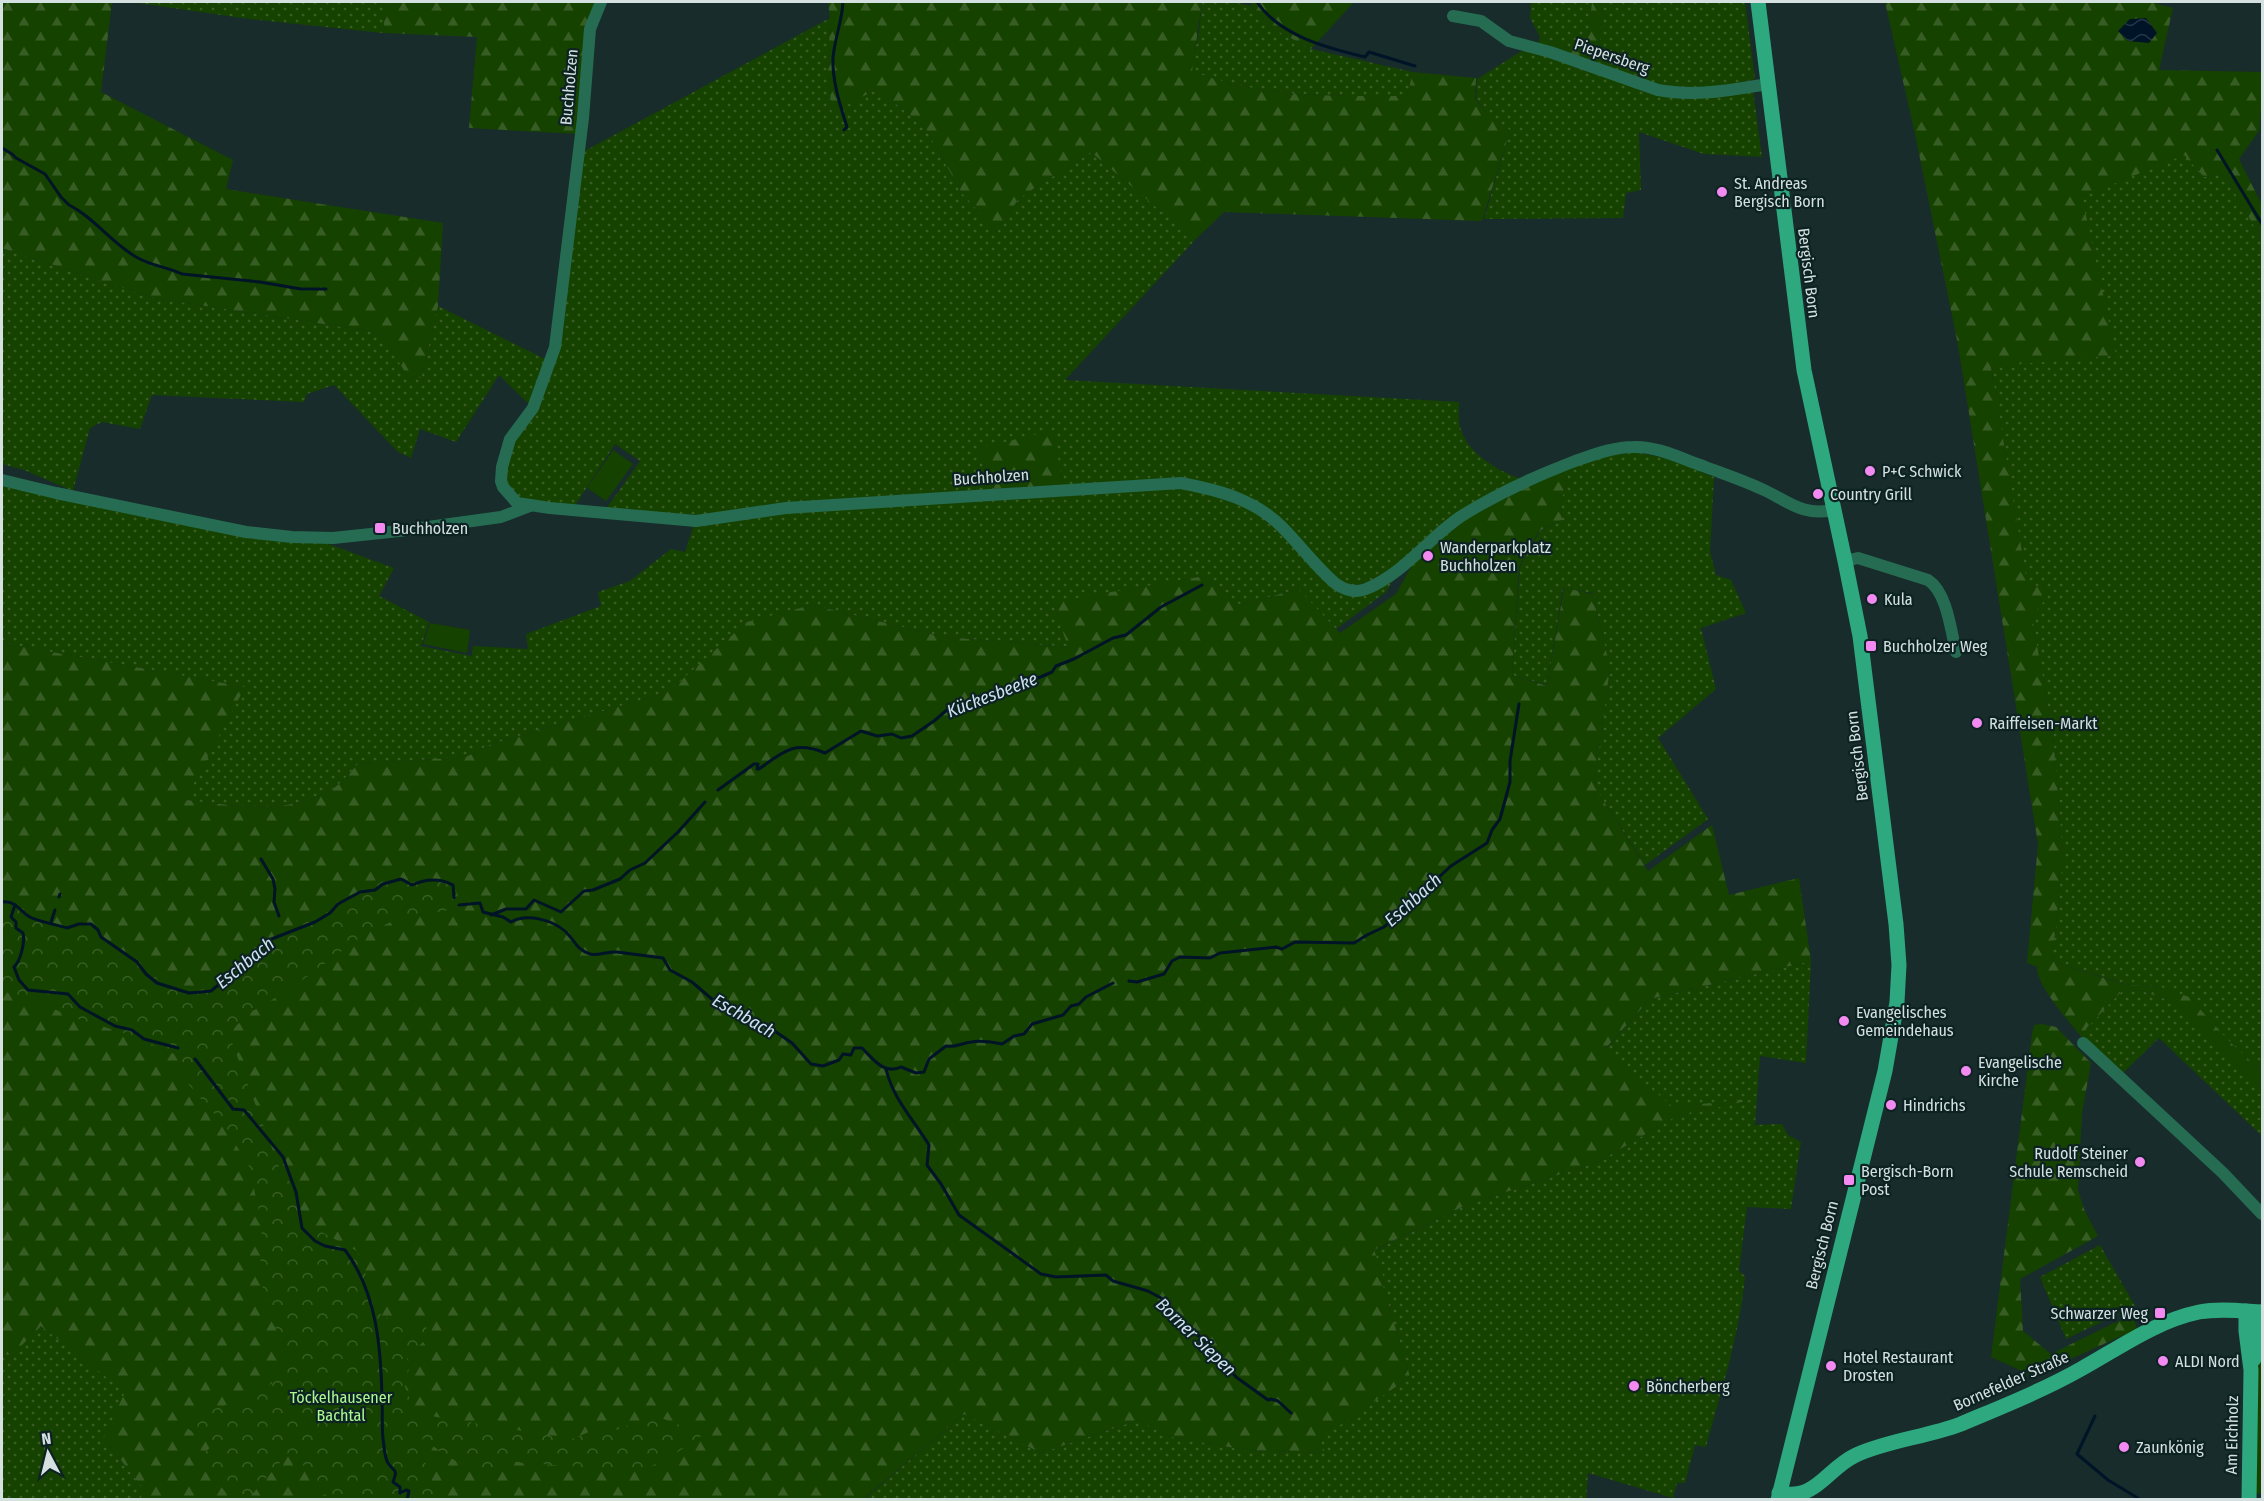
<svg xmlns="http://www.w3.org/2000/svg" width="2264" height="1501" viewBox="0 0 2264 1501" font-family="'Fira Sans Condensed',sans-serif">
  <defs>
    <pattern id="grass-dots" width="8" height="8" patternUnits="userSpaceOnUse" patternTransform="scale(1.5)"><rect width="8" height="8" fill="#164200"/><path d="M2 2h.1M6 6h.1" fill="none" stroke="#375d25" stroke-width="1.8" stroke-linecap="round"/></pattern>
    <pattern id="forest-firs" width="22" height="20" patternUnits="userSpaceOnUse" patternTransform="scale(1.5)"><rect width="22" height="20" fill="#164200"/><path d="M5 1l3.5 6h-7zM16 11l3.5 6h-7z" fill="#375d25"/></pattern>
    <pattern id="park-crowns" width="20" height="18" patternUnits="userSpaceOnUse" patternTransform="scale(1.5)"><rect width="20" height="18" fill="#164200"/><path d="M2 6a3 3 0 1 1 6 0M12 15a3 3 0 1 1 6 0" fill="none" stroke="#375d25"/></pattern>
    <pattern id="water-waves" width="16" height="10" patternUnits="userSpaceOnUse" patternTransform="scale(1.5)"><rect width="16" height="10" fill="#001427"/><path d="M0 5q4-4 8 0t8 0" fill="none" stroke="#243646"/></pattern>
  </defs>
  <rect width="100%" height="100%" fill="#172c2b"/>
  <g fill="url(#grass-dots)">
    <path d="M131 2H386L383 33 249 19Z"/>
    <path d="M1202 2H1233L1252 6 1268 26 1311 49 1413 72 1407 96C1334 96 1261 98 1191 71L1199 32Z"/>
    <path d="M1531 2H1592L1586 55 1540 37 1530 18Z"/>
    <path d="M1602 2H1745L1755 79 1719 88 1657 86 1598 66Z"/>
    <path d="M830 18 828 73 832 112 877 89 925 127 962 193 997 232 1019 198 1091 152 1195 240 1065 380 1459 402C1459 410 1458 419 1460 426 1465 452 1498 471 1521 479L1372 581 1353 586 1337 580 1273 512 1216 487 1062 485 1054 431 976 449 994 490 710 516 606 509 640 461 615 444 574 507 522 501 506 486 505 460 544 386 581 153Z"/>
    <path d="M1525 49 1657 93 1753 90 1762 157 1704 154 1639 132 1641 190 1626 193 1623 218 1484 219 1510 130 1489 117 1476 98 1477 79Z"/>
    <path d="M2184 154 2204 177 2224 174 2262 240V1072L2228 1040 2161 987 2128 985 2052 961 2063 857 2053 734 2032 617 1991 366 2115 355 2081 197Z"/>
    <path d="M2 248 154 298 369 331 384 337 408 377 421 378 438 306 549 361 531 406 499 375 456 442 420 429 411 458 398 452 334 385 307 394 304 402 152 395 140 429 102 422 90 428 73 491 24 470 2 464Z"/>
    <path d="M1634 452 1666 458 1714 477 1710 552 1716 575 1731 580 1746 613 1701 628 1716 689 1658 738 1708 819 1645 865 1594 786 1610 669 1593 593 1563 588 1547 685 1512 675 1520 567 1540 531 1562 520 1561 503 1570 468 1612 455Z"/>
    <path d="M2 484 323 542 394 568 379 596 429 622 421 646 472 656 473 646 528 649 526 634 601 606 598 592 630 581 671 549 685 552 694 525 771 514 1182 487 1211 493 1262 515 1340 592 1395 576 1386 592 1336 629 1298 589 1240 605 1205 576 1053 603 1069 647 943 637 812 605 747 623 668 692 489 745 466 757 358 764C350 772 341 784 331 790 286 816 233 805 184 800L244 687 2 643Z"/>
    <path d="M1811 961 1806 1063 1760 1056 1755 1125 1782 1124 1788 1135 1801 1142 1791 1209 1747 1207 1739 1271 1745 1276C1740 1334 1721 1391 1706 1447L1695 1445 1685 1483H1677L1673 1498 1588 1473 1586 1500H863L964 1414 1041 1453 1138 1420 1172 1437 1246 1450 1324 1453 1319 1439 1410 1377 1383 1286 1386 1284 1373 1251 1466 1205 1598 1162 1673 1118 1752 1099 1673 1107 1605 1050 1650 999Z"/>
    <path d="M2139 990 2177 1003 2237 1065 2262 1088V1136L2159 1038 2122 1074 2080 1035 2121 992Z"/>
    <path d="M2100 1245 2135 1306 2066 1339 2040 1277Z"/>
    <path d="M41 1326 126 1392 104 1438 145 1491 140 1499H2V1355L13 1353Z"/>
  </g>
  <g fill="url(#forest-firs)">
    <path d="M2 2H112L101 92 233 160 226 189 443 223 438 306 421 378 408 377 384 337 369 331 154 298 2 248Z"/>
    <path d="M386 2H598L578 134 469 128 477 37 383 33Z"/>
    <path d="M828 2H1202L1192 71C1261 98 1334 96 1407 96L1413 72 1476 78 1475 98 1489 117 1510 130 1482 221 1224 212 1195 240 1091 152 1019 198 997 232 962 193 925 127 877 89 832 113 828 73 830 18Z"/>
    <path d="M1249 2H1354L1311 49 1268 26Z"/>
    <path d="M1592 2H1602L1598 66 1538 44 1540 37 1586 55Z"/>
    <path d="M1885 2H2150L2173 8 2159 70 2262 72V97L2259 131 2239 159 2262 205V240L2224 174 2204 177 2184 155 2082 197 2116 355 1991 367 2027 582 2051 592 2032 617 2053 734 2063 857 2052 961 2110 980 2128 985 2161 987 2189 997 2228 1040 2262 1072V1088L2237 1065 2177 1003 2139 990 2121 992 2080 1035C2068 1021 2036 984 2037 967L2027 963 2038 844 1958 345 1915 134Z"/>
    <path d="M1054 430 1062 485 994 489 976 449Z"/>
    <path d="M1570 468 1561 502 1562 520 1539 531 1519 567 1512 675 1547 686 1564 588 1593 594 1610 668 1594 786 1648 871 1712 825 1729 895 1799 878 1811 961 1650 999 1605 1049 1673 1107 1758 1098 1673 1118 1598 1162 1466 1205 1374 1250 1386 1284 1383 1286 1410 1377 1320 1439 1325 1453 1246 1450 1172 1437 1138 1420 1041 1453 964 1414 863 1499H140L145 1491 104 1438 125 1392 41 1326 13 1354 2 1355V643L245 687 185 800C233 805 286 816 331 790 341 784 350 772 358 764L466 757 489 745 668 692 747 622 812 605 943 637 1068 647 1053 602 1205 576 1240 605 1298 589 1340 633 1396 594 1412 565 1460 521 1515 488Z"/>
    <path d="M2042 1024 2056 1027 2091 1063 2082 1113 2078 1190 2084 1209 2098 1236 2020 1279 2023 1331 2051 1354 2112 1324 2133 1316 2137 1329 2033 1376 1991 1357 2032 1034 2034 1025Z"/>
    <path d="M2262 1335V1494L2254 1493 2257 1370Z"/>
  </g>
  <path fill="url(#park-crowns)" d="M403 878 412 883 417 880 444 879 455 888 459 905 462 907 391 922 362 936 289 990 249 1013 230 1032 231 1040 281 1172 299 1194V1228L316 1229 357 1251 382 1317 425 1323 429 1336 407 1358 409 1368 405 1387 414 1410 425 1415 572 1439 589 1432 608 1433 649 1417 661 1418 704 1434 668 1459 639 1471 511 1462C475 1478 450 1460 423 1438 420 1462 434 1477 435 1500L331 1499 328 1493 317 1498 302 1462 291 1450 248 1499H232L197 1460 213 1445 179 1423C210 1405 273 1400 287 1364L263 1288 260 1270 262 1225 249 1166 223 1124 182 1077 179 1056 130 1035 72 1017 36 1001 2 991V901L19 904 27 913 68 928 89 924 94 926C97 934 105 943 112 948 118 951 125 950 130 954 144 967 154 983 174 985L178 988 194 993 237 973C249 944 280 933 307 922 318 917 328 914 334 904L348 899 364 889 372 888 381 882Z"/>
  <g fill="#164200">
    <path d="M613 450 633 464 606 501 587 488Z"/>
    <path d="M430 623 470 630 467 653 423 644Z"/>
  </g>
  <path fill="url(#water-waves)" d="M2146 18 2157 33 2149 43 2128 41 2118 31 2130 19Z"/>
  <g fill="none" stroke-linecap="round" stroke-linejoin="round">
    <g stroke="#001427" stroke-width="3">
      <path d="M843 2C842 21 835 38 833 57 832 81 840 105 847 127L844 130"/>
      <path d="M1257 2C1280 36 1327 48 1365 57L1369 52 1415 66"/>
      <path d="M2 148 12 154 16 158 45 174 61 197 69 205C95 218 113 245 138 258 152 266 168 267 182 274L260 282 301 289H326"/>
      <path d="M2217 150 2262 224"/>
      <path d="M718 790 754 764H758L757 769H759C783 752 794 740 825 753L861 731 877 736 892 734 901 738 912 736 934 721 948 709 961 707 974 698 1022 685 1052 672 1056 666 1074 659 1113 638 1126 635 1161 607 1202 585"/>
      <path d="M261 859 273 879 275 889 274 902 279 916"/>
      <path d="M59 897 60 894"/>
      <path d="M2 902C15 900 20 911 30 917 37 921 57 925 67 928L79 924H91L98 930 101 937 137 962 146 974 157 983 189 993 201 992 211 991 222 982 238 975 248 960 269 940 315 922 330 913 338 904 360 892 375 890 383 884 401 879 412 885C425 879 440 878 453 885L454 898"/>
      <path d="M15 905 11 917 16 922V928L23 933C25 942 21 960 14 967L19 980 28 990 68 994 80 1007 115 1026 132 1030 144 1039 178 1048"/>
      <path d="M459 905 480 903 483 912 503 917 511 922C527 913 553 920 566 932 574 940 578 951 590 954 597 956 609 951 617 952 632 954 647 956 663 958L670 970 692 982 713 1000H721L756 1022 766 1025 792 1043 811 1064 823 1066 839 1060 843 1054 851 1055 854 1048H862C873 1059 884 1075 901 1067L916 1073 924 1072 929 1059 946 1046C955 1048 962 1043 971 1042 982 1040 991 1042 1002 1044L1014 1036 1024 1034 1032 1024 1063 1015 1071 1006 1079 1004 1086 997 1113 983"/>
      <path d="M491 915 506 909H526L534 900 561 912 584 891 593 890 620 879 630 870 645 863 678 832 705 802"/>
      <path d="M51 922 55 910"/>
      <path d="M1129 981 1137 982 1164 974 1172 961 1180 957 1210 958 1220 953 1276 947 1282 949 1295 942 1354 943 1367 935 1384 927 1451 866 1487 843 1492 830 1500 819 1510 782V761L1519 704"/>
      <path d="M195 1059 233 1109 244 1110 283 1157 296 1192 302 1228 315 1241 325 1246 345 1250C377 1293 381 1348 382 1399 383 1414 381 1431 384 1446 384 1450 386 1460 388 1463 395 1473 398 1468 393 1482L400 1487V1493L406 1490 409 1491 407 1500"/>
      <path d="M886 1069C893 1099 914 1120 929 1145L927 1165 941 1184 959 1215 1041 1274 1056 1277 1106 1275 1113 1281 1148 1291 1161 1298 1190 1331 1199 1336 1236 1377 1268 1400 1271 1399 1278 1401 1291 1413"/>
      <path d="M2095 1416 2077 1454 2108 1480 2141 1500"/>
    </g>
    <g stroke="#266c52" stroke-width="12">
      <path d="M601 2 590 29 583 118 555 347 533 408 510 439 502 467 501 481 503 487 517 503 550 508 696 521 786 508 1181 483C1218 490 1254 499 1282 527 1300 545 1316 567 1336 584 1345 590 1356 593 1366 589 1403 574 1428 539 1460 517 1496 494 1536 476 1575 461 1593 455 1613 447 1633 447 1657 446 1680 458 1703 466 1724 474 1746 481 1766 491 1792 504 1804 516 1834 510"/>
      <path d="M1453 16 1481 21 1509 41 1550 52 1658 90C1696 97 1731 90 1768 84"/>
      <path d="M2 480 56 493 246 532 292 537 333 538 399 531 501 517 530 506"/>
      <path d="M1845 561 1858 558 1928 580C1947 592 1951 631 1956 652"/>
      <path d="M2083 1043 2223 1173 2262 1214"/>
    </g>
    <g stroke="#2ea97f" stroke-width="15">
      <path d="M1758 2 1804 370 1845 561 1860 636 1896 924 1899 965 1897 1002 1885 1071 1778 1500"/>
      <path d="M2246 1311V1331L2251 1370 2249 1500"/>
      <path d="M2254 1359 2261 1312"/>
      <path d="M1779 1493C1817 1501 1826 1469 1856 1455 1889 1440 1927 1437 1961 1424 2001 1407 2042 1391 2081 1369 2119 1348 2156 1321 2199 1312 2220 1308 2242 1311 2262 1312"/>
    </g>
  </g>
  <g fill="#f38af1" stroke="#0d2222" stroke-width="2">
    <circle cx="1722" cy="192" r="6"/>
    <circle cx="1870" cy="471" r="6"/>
    <circle cx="1818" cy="494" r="6"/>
    <rect x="374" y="522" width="12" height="12" rx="3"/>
    <circle cx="1428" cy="556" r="6"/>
    <circle cx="1872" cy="599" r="6"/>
    <rect x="1865" y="640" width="12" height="12" rx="3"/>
    <circle cx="1977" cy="723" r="6"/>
    <circle cx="1844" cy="1021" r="6"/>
    <circle cx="1966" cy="1071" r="6"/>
    <circle cx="1891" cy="1105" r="6"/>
    <circle cx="2140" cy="1162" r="6"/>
    <rect x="1843" y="1174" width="12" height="12" rx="3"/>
    <rect x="2154" y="1307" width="12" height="12" rx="3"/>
    <circle cx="2163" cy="1361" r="6"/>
    <circle cx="1831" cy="1366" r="6"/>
    <circle cx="1634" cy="1386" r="6"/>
    <circle cx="2124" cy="1447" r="6"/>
  </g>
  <g text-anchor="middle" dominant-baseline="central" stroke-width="4.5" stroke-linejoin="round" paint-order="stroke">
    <g font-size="16" fill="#d4e1e0" stroke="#0d2222">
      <text transform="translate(1612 56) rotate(19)">Piepersberg</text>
      <text transform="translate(569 87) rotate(-85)">Buchholzen</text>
      <text transform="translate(1809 273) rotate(83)">Bergisch Born</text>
      <text transform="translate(991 477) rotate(-4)">Buchholzen</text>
      <text transform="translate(1857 756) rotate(-97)">Bergisch Born</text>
      <text transform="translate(1822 1245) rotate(-76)">Bergisch Born</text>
      <text transform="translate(2011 1381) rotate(-24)">Bornefelder Straße</text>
      <text transform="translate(2232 1435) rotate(-89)">Am Eichholz</text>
    </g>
    <g font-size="16" fill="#d4e1e0" stroke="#0d2222" text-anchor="start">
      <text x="1734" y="183">St. Andreas<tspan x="1734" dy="18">Bergisch Born</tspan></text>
      <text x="1882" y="471">P+C Schwick</text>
      <text x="1830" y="494">Country Grill</text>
      <text x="392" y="528">Buchholzen</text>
      <text x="1440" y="547">Wanderparkplatz<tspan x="1440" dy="18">Buchholzen</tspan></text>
      <text x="1884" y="599">Kula</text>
      <text x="1883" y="646">Buchholzer Weg</text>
      <text x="1989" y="723">Raiffeisen-Markt</text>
      <text x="1856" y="1012">Evangelisches<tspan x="1856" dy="18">Gemeindehaus</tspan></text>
      <text x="1978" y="1062">Evangelische<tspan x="1978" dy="18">Kirche</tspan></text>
      <text x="1903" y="1105">Hindrichs</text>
      <text x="2128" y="1153" text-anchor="end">Rudolf Steiner<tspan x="2128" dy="18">Schule Remscheid</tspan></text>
      <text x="1861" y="1171">Bergisch-Born<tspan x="1861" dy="18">Post</tspan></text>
      <text x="2148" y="1313" text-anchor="end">Schwarzer Weg</text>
      <text x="1843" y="1357">Hotel Restaurant<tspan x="1843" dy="18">Drosten</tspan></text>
      <text x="2175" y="1361">ALDI Nord</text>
      <text x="1646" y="1386">Böncherberg</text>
      <text x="2136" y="1447">Zaunkönig</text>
    </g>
    <g font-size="16" fill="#adf893" stroke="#0d2222">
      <text x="341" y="1397">Töckelhausener<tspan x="341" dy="18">Bachtal</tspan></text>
    </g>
    <g font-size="18" font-style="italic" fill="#cfe2f3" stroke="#0d2222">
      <text transform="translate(992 695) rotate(-21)">Kückesbeeke</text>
      <text transform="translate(1413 900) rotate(-42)">Eschbach</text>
      <text transform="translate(245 963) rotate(-39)">Eschbach</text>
      <text transform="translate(744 1016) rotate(30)">Eschbach</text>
      <text transform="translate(1196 1337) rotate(44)">Borner Siepen</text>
    </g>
  </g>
  <rect width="2264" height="1501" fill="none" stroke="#d4e1e0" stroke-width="6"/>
  <g transform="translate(48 1453) rotate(353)" stroke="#0d2222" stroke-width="4.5" paint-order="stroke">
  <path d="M0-4.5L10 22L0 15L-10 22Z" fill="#d4e1e0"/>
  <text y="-9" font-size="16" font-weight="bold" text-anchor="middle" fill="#d4e1e0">N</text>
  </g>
</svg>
